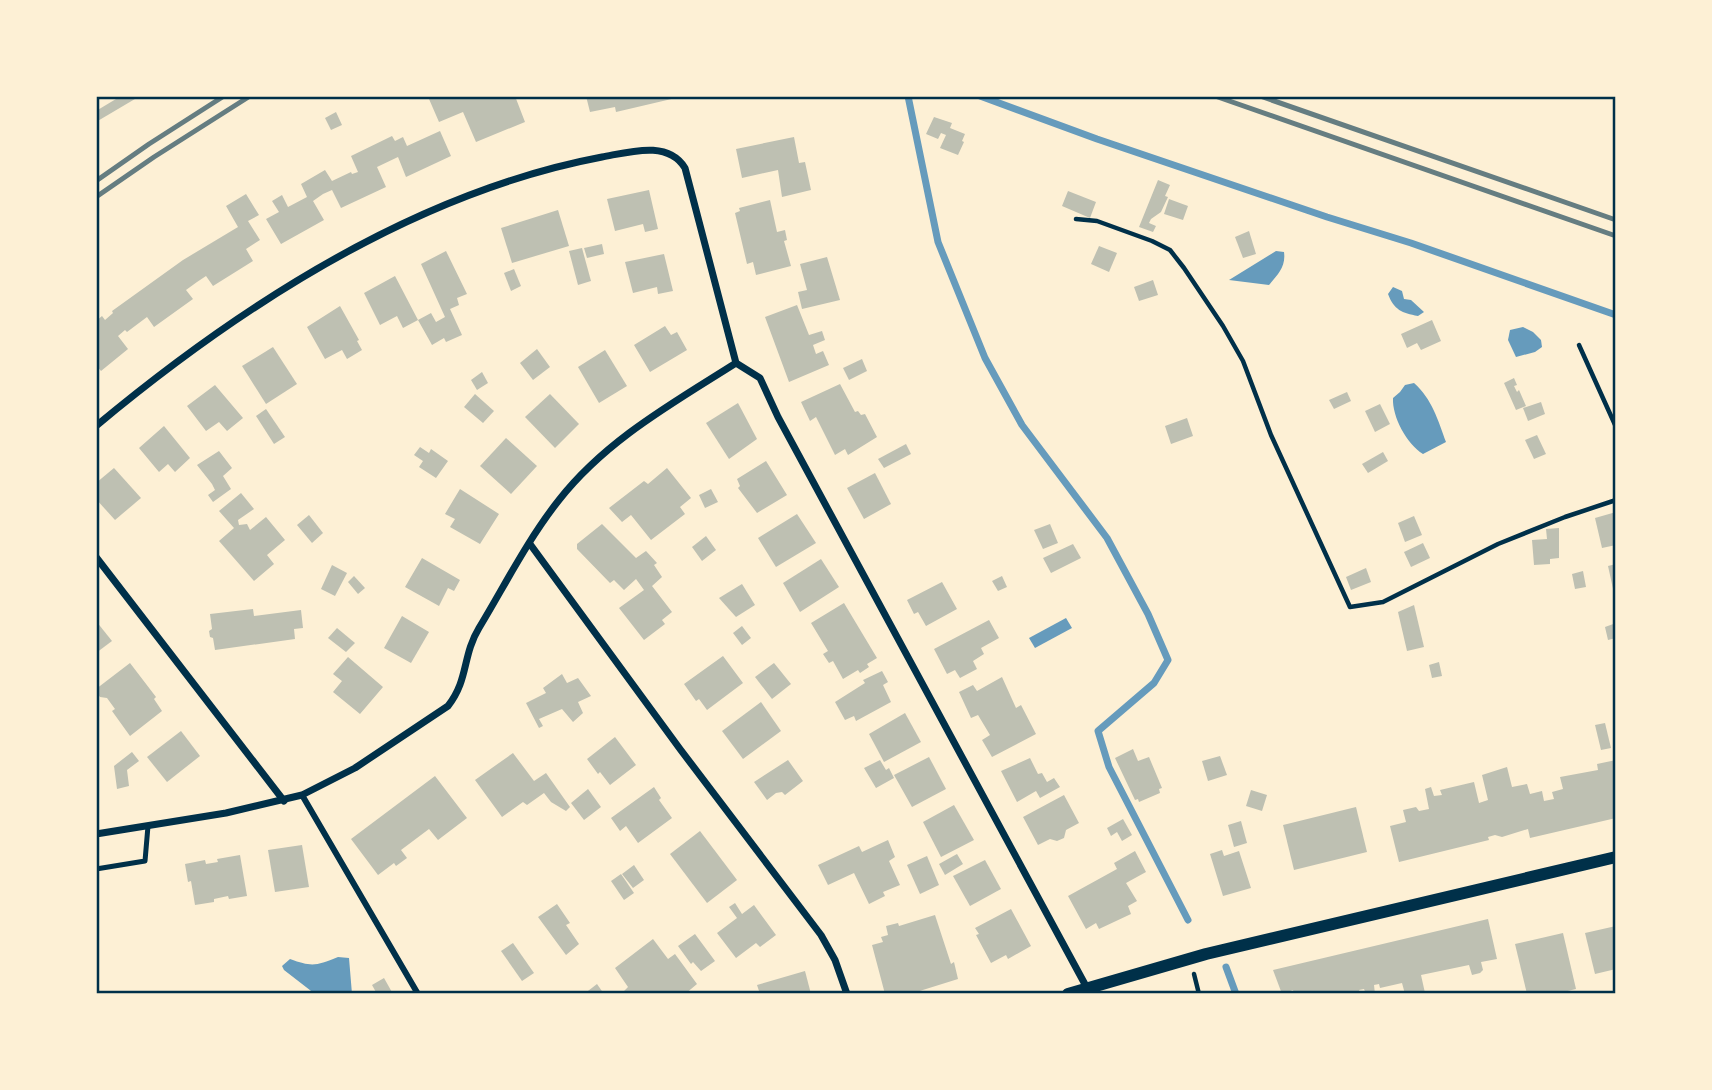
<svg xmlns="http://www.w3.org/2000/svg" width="1712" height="1090" viewBox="0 0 1712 1090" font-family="'PT Sans Narrow',sans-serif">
  <rect width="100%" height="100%" fill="#fdf0d5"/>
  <g fill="#669bbc">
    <path d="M1276 251 1284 252C1286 267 1278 274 1269 285L1229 280Z"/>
    <path d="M1393 287 1402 291 1404 299 1411 300 1424 312 1418 316C1402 313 1394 310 1388 294Z"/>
    <path d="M1523 327 1533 332 1541 340 1542 347 1535 352 1516 357 1508 340 1510 330Z"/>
    <path d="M1414 383C1432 399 1438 420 1446 442L1423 454C1407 444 1392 417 1393 398L1400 392 1405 385Z"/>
    <path d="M1066 618 1072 628 1035 648 1029 638Z"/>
    <path d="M338 957 349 958 352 994H315L284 970 282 966 290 959C312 967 316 966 338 957Z"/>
  </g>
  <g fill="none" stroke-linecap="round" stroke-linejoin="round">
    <g stroke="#669bbc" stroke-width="7">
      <path d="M908 96 938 242 985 358 1022 425 1107 538 1148 614 1168 660 1154 683 1098 731 1109 767 1188 920"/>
      <path d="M980 96 1097 139 1327 217 1411 243 1616 315"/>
      <path d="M1226 967 1236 994"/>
    </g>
  </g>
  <g fill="#bec0b2">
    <path d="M121 96H140L96 122V111Z"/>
    <path d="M437 96H515L525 122 476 142 463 112 439 122 429 99Z"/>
    <path d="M586 96H680V97L616 112 615 107 590 112Z"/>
    <path d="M336 112 342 125 331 130 325 118Z"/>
    <path d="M934 117 952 123 950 128 965 134 962 141 964 142 958 155 940 148 946 135 941 133 938 139 926 134Z"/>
    <path d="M440 131 451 156 406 177 398 157 377 167 386 187 341 208 332 190 323 194 313 201 324 220 281 244 266 219 279 212 272 201 282 195 288 207 307 197 301 184 325 170 332 181 351 172 352 174 358 172 351 156 392 136 395 141 403 137 407 146Z"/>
    <path d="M794 137 799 163 805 162 811 190 782 197 778 170 742 178 736 149Z"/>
    <path d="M1158 180 1170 185 1165 196 1168 197 1161 212 1151 219 1149 223 1156 226 1153 232 1139 227Z"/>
    <path d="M649 190 658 229 645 232 643 224 615 231 607 199Z"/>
    <path d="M1068 191 1096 202 1090 218 1062 206Z"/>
    <path d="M246 194 259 215 248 221 260 240 246 249 253 261 213 286 206 276 197 282 186 290 193 299 154 327 147 317 127 332 125 330 118 336 128 349 101 371 96 365V321L102 316 105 320 113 313 112 311 183 260 238 227 226 206Z"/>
    <path d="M1169 199 1188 206 1183 220 1164 214Z"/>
    <path d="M770 200 777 232 785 230 787 240 784 241 791 266 756 275 753 262 747 264 735 213 740 211 739 208Z"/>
    <path d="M558 210 569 246 512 263 501 228Z"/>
    <path d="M1249 231 1256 254 1243 258 1235 237Z"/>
    <path d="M602 244 604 254 587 258 584 248Z"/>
    <path d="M1099 246 1117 253 1109 272 1091 264Z"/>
    <path d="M582 248 591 281 578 285 569 251Z"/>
    <path d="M446 251 467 294 457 298 459 305 450 309 462 335 446 342 444 338 432 345 418 320 431 313 436 322 445 317 421 264Z"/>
    <path d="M664 254 673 291 658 294 657 287 633 293 625 262Z"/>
    <path d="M827 257 840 300 802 309 798 292 807 290 800 264Z"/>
    <path d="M514 269 521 286 511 291 504 273Z"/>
    <path d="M395 276 418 320 403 328 397 316 380 325 364 293Z"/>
    <path d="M1153 280 1158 295 1139 301 1134 287Z"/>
    <path d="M797 305 809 335 822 331 825 340 813 345 816 354 823 351 829 365 789 382 765 317Z"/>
    <path d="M340 306 359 340 357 341 362 350 347 359 342 350 325 359 307 327Z"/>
    <path d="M1432 320 1441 341 1421 350 1417 343 1407 348 1401 334Z"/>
    <path d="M665 326 671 335 677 332 687 350 650 372 634 345Z"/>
    <path d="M273 347 297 384 266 404 242 366Z"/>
    <path d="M537 349 550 367 533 380 520 363Z"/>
    <path d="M605 350 627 386 599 403 578 367Z"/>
    <path d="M862 359 867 371 849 380 843 368Z"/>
    <path d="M482 372 488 383 477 390 471 380Z"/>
    <path d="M1514 378 1517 385 1514 386 1517 392 1519 390 1526 406 1516 410 1504 383Z"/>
    <path d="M840 384 855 412 858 411 861 415 865 414 877 437 848 455 845 449 835 455 816 417 810 421 801 402Z"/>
    <path d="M215 385 243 418 227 431 219 422 206 431 187 406Z"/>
    <path d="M1347 392 1351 401 1334 409 1329 400Z"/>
    <path d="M475 394 494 411 483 423 464 407Z"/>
    <path d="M550 394 579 424 555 448 525 417Z"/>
    <path d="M1541 402 1545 414 1528 421 1523 408Z"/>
    <path d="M738 403 757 439 729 459 706 423Z"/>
    <path d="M1380 404 1390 424 1375 432 1365 411Z"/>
    <path d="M266 409 285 437 274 444 256 416Z"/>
    <path d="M1187 418 1193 436 1171 444 1165 426Z"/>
    <path d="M164 426 190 458 175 472 168 464 159 472 139 448Z"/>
    <path d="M1537 435 1546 454 1534 459 1525 440Z"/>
    <path d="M506 438 537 466 511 494 480 466Z"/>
    <path d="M906 444 911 454 884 468 878 459Z"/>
    <path d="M420 447 429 453 431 449 448 461 436 478 419 467 423 461 414 455Z"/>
    <path d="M219 451 232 468 223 476 231 489 213 502 208 495 215 490 212 484 197 465Z"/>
    <path d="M1383 452 1388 461 1368 473 1362 464Z"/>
    <path d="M766 461 787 495 757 513 738 488 740 486 737 479Z"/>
    <path d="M114 468 141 498 115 520 96 499V483Z"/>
    <path d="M667 468 691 498 680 507 685 514 651 540 631 515 622 522 609 508 644 481 648 484Z"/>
    <path d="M875 473 891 504 864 519 847 488Z"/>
    <path d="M460 489 499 514 480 544 450 527 455 519 445 514Z"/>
    <path d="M711 489 718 502 705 508 699 495Z"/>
    <path d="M241 493 254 509 238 520 239 525 247 524 250 530 266 517 285 540 267 555 274 564 254 581 219 541 234 528 219 511Z"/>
    <path d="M1616 512V545L1602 548 1595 518Z"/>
    <path d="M797 514 816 543 776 567 758 538Z"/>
    <path d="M309 515 323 533 312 543 297 525Z"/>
    <path d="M1414 516 1422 535 1405 542 1398 523Z"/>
    <path d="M602 524 636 558 646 551 657 563 654 565 662 577 652 586 672 612 662 620 665 624 644 640 619 608 644 590 636 579 624 590 614 580 610 583 577 549V544Z"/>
    <path d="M1050 524 1058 543 1043 549 1034 530Z"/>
    <path d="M1559 528V558L1550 559V564L1534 565 1532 540 1547 539 1546 529Z"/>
    <path d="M706 536 716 550 702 561 692 547Z"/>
    <path d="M1423 543 1430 558 1411 567 1404 552Z"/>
    <path d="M1073 544 1081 558 1051 573 1043 558Z"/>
    <path d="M422 558 460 580 454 591 448 588 439 606 405 587Z"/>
    <path d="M821 559 839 587 800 612 783 583Z"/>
    <path d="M1616 564V598H1615L1608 566Z"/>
    <path d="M332 565 347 573 335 596 321 589Z"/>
    <path d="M1366 568 1371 582 1351 590 1346 577Z"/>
    <path d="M1583 571 1586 587 1575 589 1572 574Z"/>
    <path d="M354 576 365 588 358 594 348 582Z"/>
    <path d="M1002 576 1007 587 998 591 992 581Z"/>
    <path d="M942 582 957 609 926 626 918 612 914 614 907 600Z"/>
    <path d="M742 584 755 605 736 617 719 598Z"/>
    <path d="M844 603 877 658 867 664 869 667 860 673 858 670 843 679 833 661 829 663 823 654 828 651 811 623Z"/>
    <path d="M1414 605 1424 647 1407 651 1398 612Z"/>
    <path d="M253 609 254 616 301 610 303 628 294 629 295 639 215 650 213 638 210 637 209 631 212 629 210 614Z"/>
    <path d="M402 616 429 632 411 663 384 648Z"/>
    <path d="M989 620 999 638 981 648 984 654 973 661 977 669 960 678 955 670 947 674 934 649Z"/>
    <path d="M96 621 112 641 96 653Z"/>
    <path d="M1616 623V638L1608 640 1605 627Z"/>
    <path d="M742 626 751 638 742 645 733 633Z"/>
    <path d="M337 628 355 643 346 652 328 638Z"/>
    <path d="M723 656 743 683 707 710 699 699 696 701 684 684Z"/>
    <path d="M348 657 383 687 360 714 333 692 342 681 333 674Z"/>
    <path d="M1439 662 1442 676 1432 678 1429 665Z"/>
    <path d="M130 663 156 697 154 699 162 711 130 736 112 711 115 709 107 698 100 697 96 692V689Z"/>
    <path d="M774 663 791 684 772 699 755 677Z"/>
    <path d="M882 671 888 682 883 685 891 702 856 721 854 716 845 720 835 702 865 683 863 680Z"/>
    <path d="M562 674 567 683 578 678 591 696 578 702 583 713 573 722 562 709 539 719 543 726 539 728 526 703 546 693 543 688Z"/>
    <path d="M1002 677 1016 708 1021 705 1036 734 992 757 982 740 990 735 978 715 971 718 959 692 973 685 977 691Z"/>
    <path d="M761 702 781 731 743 759 722 731Z"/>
    <path d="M905 713 921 742 884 762 869 734Z"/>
    <path d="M1605 723 1611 748 1601 750 1595 725Z"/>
    <path d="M181 731 200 756 167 782 147 757Z"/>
    <path d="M615 737 636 765 610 785 600 772 598 774 587 759Z"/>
    <path d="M1133 749 1138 761 1149 757 1162 788 1159 789 1160 793 1139 802 1138 799 1135 800 1115 758Z"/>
    <path d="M132 752 139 761 127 770 129 786 117 789 114 766Z"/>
    <path d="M513 753 534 781 546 773 570 807 566 811 551 802 544 793 527 805 523 802 502 817 475 780Z"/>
    <path d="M1220 756 1227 775 1208 781 1202 761Z"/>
    <path d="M929 757 946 789 912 807 894 775Z"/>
    <path d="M1030 758 1038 774 1042 773 1047 782 1054 778 1060 787 1040 798 1036 791 1017 802 1001 771Z"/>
    <path d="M788 760 803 781 785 795 782 792 776 793 767 800 754 782Z"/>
    <path d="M880 760 886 770 889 768 894 778 876 788 864 768Z"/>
    <path d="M1616 760V818L1530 838 1528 829 1502 837 1495 835 1488 837 1489 840 1399 862 1390 826 1406 822 1403 810 1416 807 1419 811 1429 809 1425 789 1431 787 1434 796 1442 795 1440 790 1474 782 1479 803 1488 800 1482 775 1507 767 1512 787 1527 784 1530 794 1542 791 1544 801 1554 799 1552 792 1563 789 1560 777 1598 770 1597 764Z"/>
    <path d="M435 776 467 818 438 840 429 829 401 850 407 858 396 866 394 863 378 875 351 839Z"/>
    <path d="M654 787 661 798 659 800 672 818 638 843 626 826 620 831 611 818Z"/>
    <path d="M588 789 601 807 584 820 571 803Z"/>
    <path d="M1251 790 1267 795 1262 811 1246 806Z"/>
    <path d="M1064 795 1079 823 1066 830 1064 838 1057 841 1050 839 1038 845 1023 817Z"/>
    <path d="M954 805 974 840 941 857 923 822Z"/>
    <path d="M1356 807 1367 852 1294 870 1283 825Z"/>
    <path d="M1123 819 1132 835 1122 841 1117 832 1111 836 1107 828Z"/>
    <path d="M1241 821 1247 843 1234 847 1228 825Z"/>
    <path d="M700 831 737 880 707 903 670 854Z"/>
    <path d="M888 840 895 857 889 861 900 885 883 892 885 896 869 904 854 873 828 885 818 865 859 846 862 852Z"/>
    <path d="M302 845 309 887 275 892 268 850Z"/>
    <path d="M1222 850 1224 856 1239 851 1251 888 1223 896 1210 854Z"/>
    <path d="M1135 851 1146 872 1126 883 1137 901 1128 906 1131 914 1099 929 1096 923 1086 929 1068 896 1117 869 1114 863Z"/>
    <path d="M957 854 963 864 945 875 939 864Z"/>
    <path d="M240 855 247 896 229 899 228 896 214 899V902L195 905 191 881 188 882 185 864 205 860 206 864 218 862 217 859Z"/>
    <path d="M927 856 939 885 920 894 907 865Z"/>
    <path d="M985 860 1001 889 970 906 953 876Z"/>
    <path d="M634 865 644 880 633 888 622 874Z"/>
    <path d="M621 874 634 893 624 900 611 881Z"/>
    <path d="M735 903 742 914 754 905 776 935 760 947 756 943 736 958 717 933 737 918 729 907Z"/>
    <path d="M557 904 570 923 566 925 579 944 566 955 538 917Z"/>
    <path d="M1011 909 1031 946 1008 959 1006 955 991 963 976 935 979 934 975 928Z"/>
    <path d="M935 915 951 964 954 962 958 979 910 994H885L872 945 883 942 881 937 888 935 886 926 898 923 899 926Z"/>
    <path d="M1488 919 1497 959 1481 962 1483 970 1480 973 1472 975 1469 965 1421 975 1425 993 1421 994H1405L1402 983 1380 988 1379 984 1374 985 1375 994H1366L1364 989 1359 990 1360 994H1294L1293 990 1282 994 1273 970Z"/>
    <path d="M1616 926V969L1595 974 1585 933Z"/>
    <path d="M1563 933 1576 989 1555 994H1527L1515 944Z"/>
    <path d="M695 934 715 961 701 971 693 962 691 964 678 946Z"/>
    <path d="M653 939 668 959 675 954 697 984 685 994H621L628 987 615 968Z"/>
    <path d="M513 943 534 973 522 981 501 951Z"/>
    <path d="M805 971 811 994H760L757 985Z"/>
    <path d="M384 978 393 994H377L372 985Z"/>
    <path d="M597 984 604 994H584Z"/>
  </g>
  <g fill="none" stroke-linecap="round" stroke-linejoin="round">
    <g stroke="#003049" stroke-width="4.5">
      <path d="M1076 219 1097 221 1152 241 1170 250 1184 268 1223 326 1243 361 1271 435 1350 607 1383 602 1498 544 1565 517 1616 500"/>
      <path d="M1579 345 1616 427"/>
      <path d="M1194 974 1199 994"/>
    </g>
    <path stroke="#003049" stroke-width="5" d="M96 869 145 861 148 826"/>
    <path stroke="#003049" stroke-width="6" d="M302 795 418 994"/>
    <g stroke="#003049" stroke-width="7">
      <path d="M96 426C240 306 416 192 602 157 630 152 668 140 685 168L736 363 760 378 778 417 1087 988"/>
      <path d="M530 544 680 749 821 935 835 960 847 994"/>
      <path d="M96 557 284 801"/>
      <path d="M96 834 226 813 302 795 355 768 448 706C469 679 462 656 479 628 505 585 528 539 559 500 606 440 673 403 736 363"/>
    </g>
    <path stroke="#003049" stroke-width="12" d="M1068 994 1206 954 1616 857"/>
    <g stroke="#657d81" stroke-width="5">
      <path d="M1215 96 1616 236"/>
      <path d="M1260 96 1616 220"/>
      <path d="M96 181 149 144 224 96"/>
      <path d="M96 197 154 157 250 96"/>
    </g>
  </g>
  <rect width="1712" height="1090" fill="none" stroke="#fdf0d5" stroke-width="196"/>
  <rect x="98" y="98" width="1516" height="894" fill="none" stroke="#003049" stroke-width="2.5"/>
</svg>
